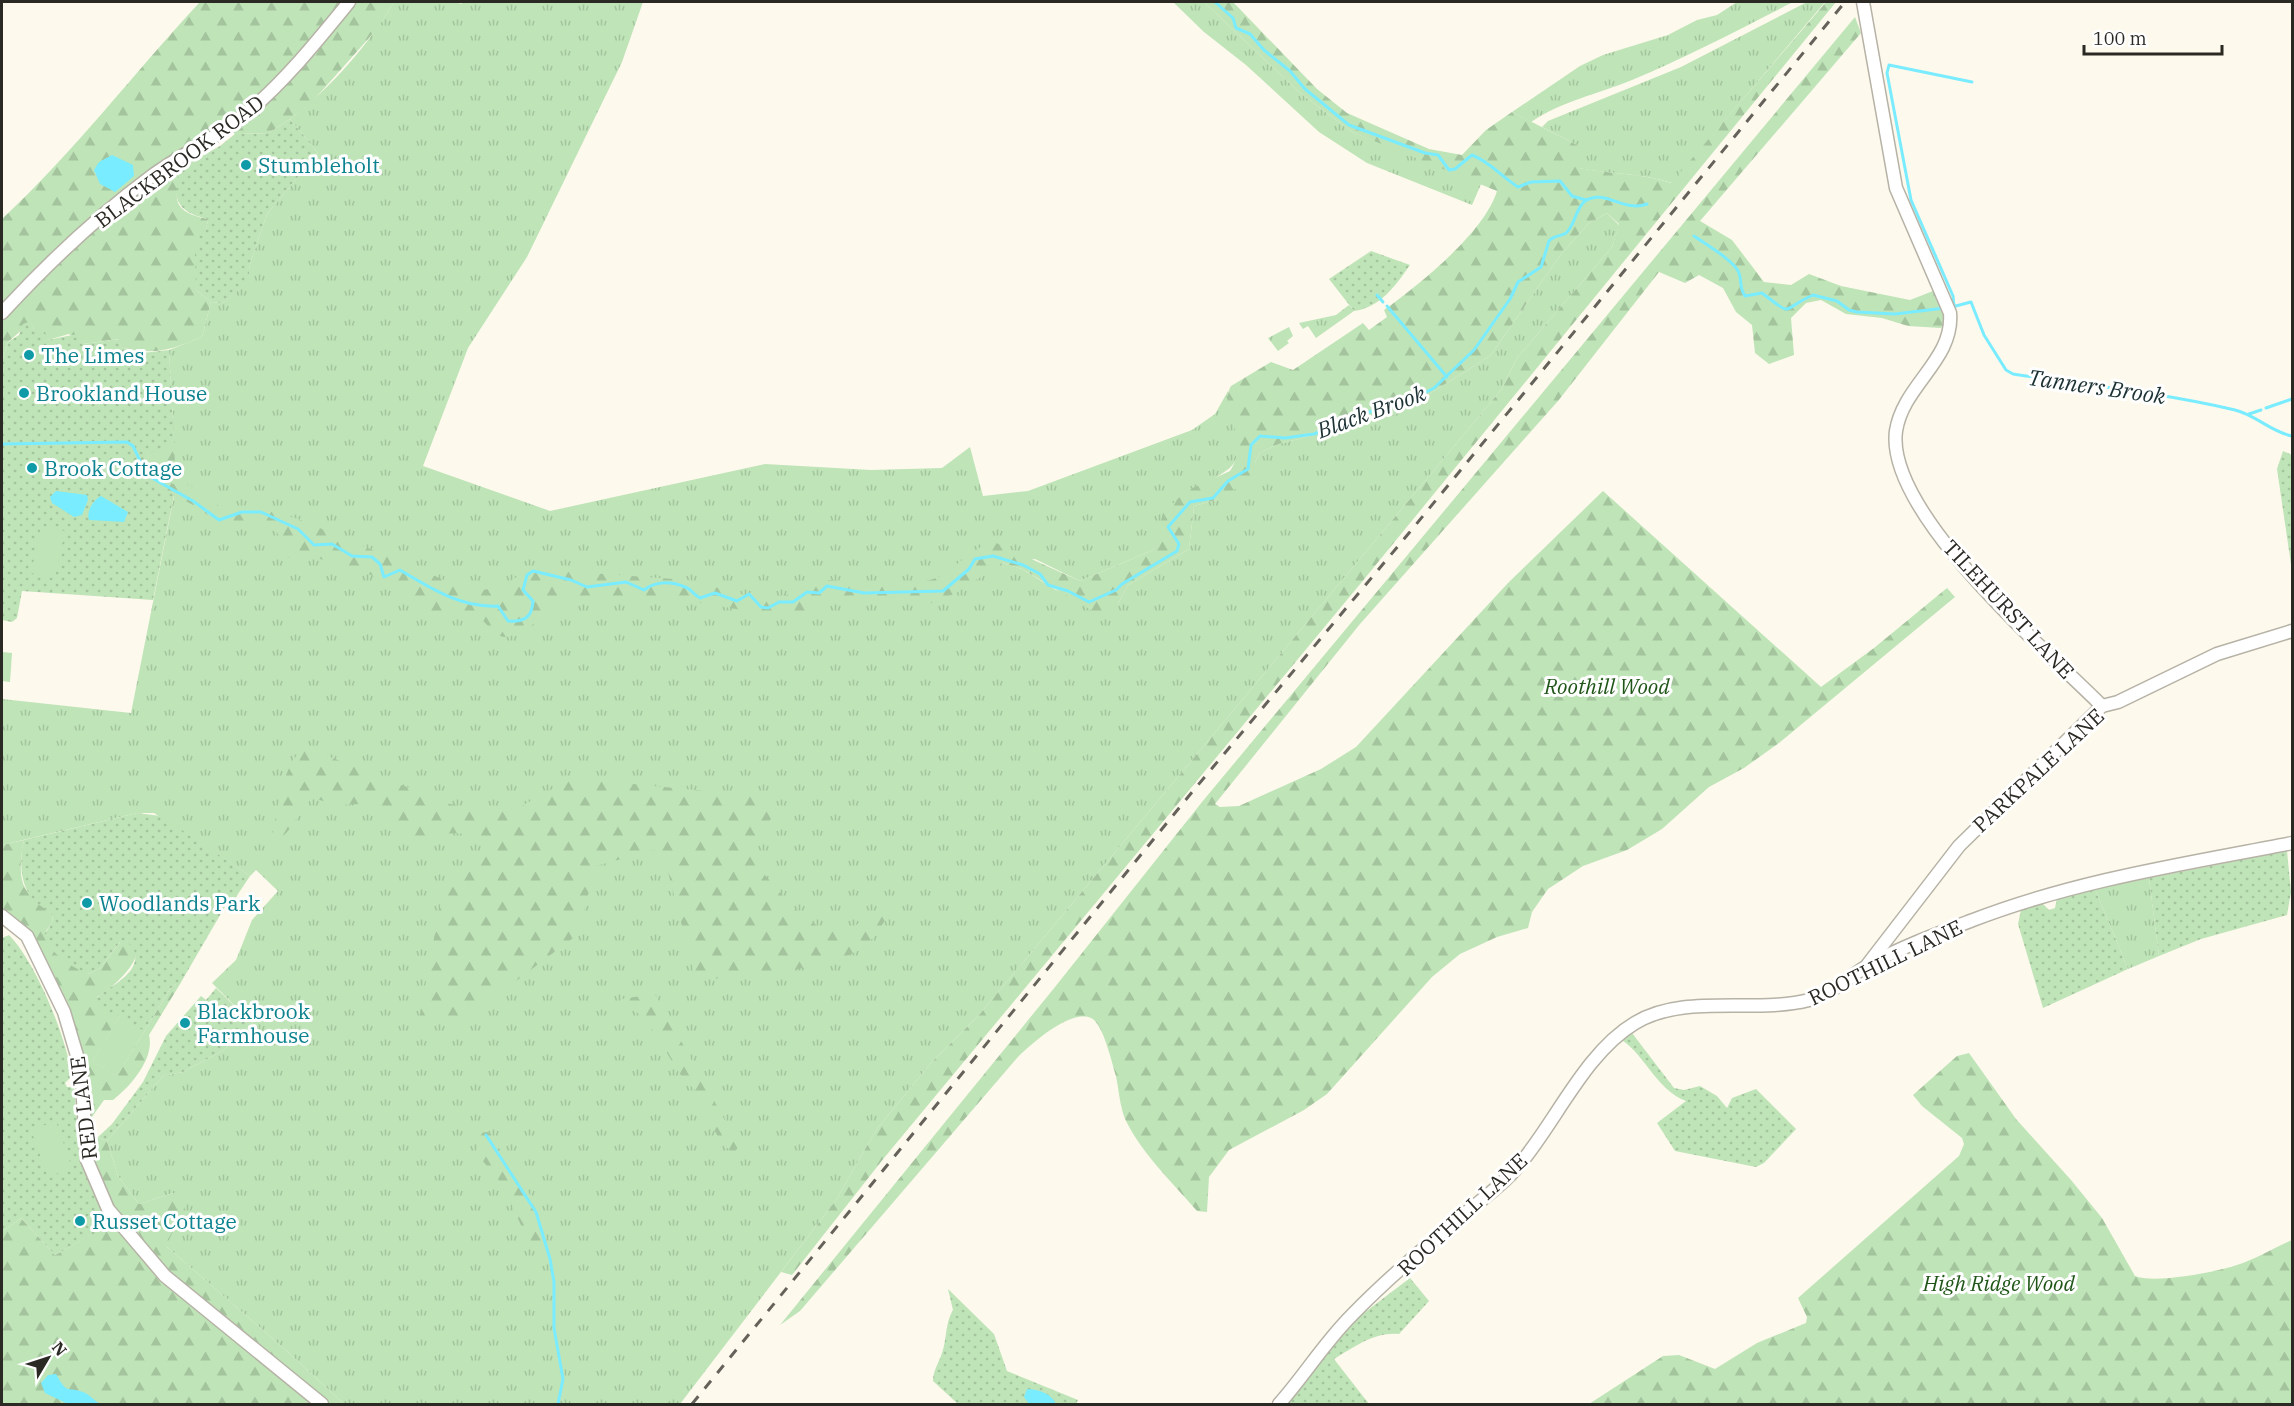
<svg xmlns="http://www.w3.org/2000/svg" width="2294" height="1406" viewBox="0 0 2294 1406" font-family="'IBM Plex Serif',serif">
  <defs>
    <pattern id="grass-tufts" width="24" height="20" patternUnits="userSpaceOnUse" patternTransform="scale(1.5)"><rect width="24" height="20" fill="#bfe4b8"/><path d="M3 7l-1-3M5 7V3M7 7l1-3M15 17l-1-3M17 17v-4M19 17l1-3" fill="none" stroke="#a4c49e"/></pattern>
    <pattern id="forest-firs" width="22" height="20" patternUnits="userSpaceOnUse" patternTransform="scale(1.5)"><rect width="22" height="20" fill="#bfe4b8"/><path d="M5 1l3.5 6h-7zM16 11l3.5 6h-7z" fill="#a4c49e"/></pattern>
    <pattern id="garden-dots" width="8" height="8" patternUnits="userSpaceOnUse" patternTransform="scale(1.5)"><rect width="8" height="8" fill="#bfe4b8"/><path d="M2 2h.1M6 6h.1" fill="none" stroke="#a4c49e" stroke-width="1.8" stroke-linecap="round"/></pattern>
  </defs>
  <rect width="100%" height="100%" fill="#fdf9ec"/>
  <g fill="url(#grass-tufts)">
    <path d="M394 2H457L461 4 463 2H643L622 62 527 257 468 348 423 466 550 511 765 464 871 470 942 468 970 447 983 496 1028 491 1192 430 1215 414 1228 391C1228 411 1240 430 1238 450 1236 469 1225 470 1213 480 1193 496 1160 527 1153 550L1080 581 1035 559 1002 563 1022 569 1056 590 1118 604 1128 585 1189 549 1194 506 1216 500 1255 463 1259 453 1279 444 1399 413 1490 356 1562 253 1589 223 1607 213 1619 225 1612 247 1517 358 1501 390 979 1015 931 1063 876 1130 836 1200 680 1404H344L289 1353 166 1246 173 1193 139 1204 118 1176 107 1141 163 1076 183 1072 224 1050 253 1024 212 983 236 960 252 920 278 891 256 870 250 876 154 813H137L2 845V699L131 713 174 496 147 481 174 440 169 350 202 337 211 302 223 303 247 282 250 264 267 214 318 153 290 119C331 88 368 45 394 2Z"/>
    <path d="M1173 2H1204L1299 92 1352 132 1482 182 1472 205 1367 163 1319 132 1246 65 1204 32Z"/>
    <path d="M1737 2H1793C1740 29 1687 57 1632 80 1598 94 1562 101 1531 122L1512 112 1580 66 1603 55 1668 35 1697 20 1717 15Z"/>
    <path d="M1807 2H1825L1672 183C1642 173 1609 174 1578 168L1579 146 1542 127 1548 121 1681 67Z"/>
    <path d="M1349 305 1354 311 1316 338 1308 326 1303 329 1299 323 1336 315Z"/>
    <path d="M1289 327 1293 336 1287 341 1289 343 1278 351 1268 338Z"/>
    <path d="M2149 878 2159 956 2128 969 2095 889Z"/>
  </g>
  <g fill="url(#forest-firs)">
    <path d="M200 2H394L377 29 312 102 290 119 269 133 235 134 226 126 175 157C188 186 156 209 208 219L196 290 211 302 202 337C170 350 155 356 121 347L119 339 83 344 69 334 48 340 34 330 31 322 8 342 2 361V219C74 152 133 74 200 2Z"/>
    <path d="M1204 2H1233L1317 89 1347 113 1429 149 1462 155 1486 130 1512 112 1579 146V168C1609 174 1642 173 1671 183L1826 2H1836L1361 583 884 1158 792 1275 781 1272 836 1200 876 1130 931 1063 979 1015 1501 390 1517 358 1612 247 1619 224 1607 213 1589 223 1562 253 1490 356 1399 413 1279 444 1259 453 1255 463V478L1216 500 1194 506 1189 549 1128 585 1118 604 1096 613 1022 569 1002 563 956 593 932 603 900 598H832L797 616 753 612 691 601 576 596C557 603 524 637 505 637 494 637 486 620 476 616 460 608 440 620 422 612 405 605 393 589 378 579 365 571 350 566 335 563 320 559 315 556 300 562L287 557C275 513 259 519 220 524L195 506 147 481 133 462 173 417 175 464 165 478 173 484C193 481 208 496 222 509L257 507 298 519 449 582 480 590 501 588 519 575 531 571 549 570 687 580C714 584 754 603 780 597 796 593 808 583 824 580 850 580 915 587 936 578 957 568 972 547 994 542L1080 581 1153 550 1163 513 1186 491 1230 471C1251 440 1218 406 1231 386L1271 362 1293 370 1363 323 1369 330 1387 317 1384 310C1420 284 1484 233 1497 191L1352 132 1299 92Z"/>
    <path d="M1855 17 1861 33 1700 221 1732 240 1764 282 1791 285 1809 274 1841 286 1910 300 1933 291 1946 318 1941 328 1908 326 1882 318 1846 314 1821 300 1806 303 1791 318 1794 355 1769 364 1755 353 1752 325 1736 312 1723 288 1699 275 1685 283 1659 272 1558 401 1360 624 1215 804 1220 807 1239 806 1321 769 1356 747 1508 583 1603 491 1821 687 1874 648 1947 588 1955 597 1779 743 1744 768 1709 787 1662 829 1627 850 1583 866 1548 889 1532 912 1528 928 1497 937 1460 954 1432 977 1327 1094 1304 1110 1229 1150 1209 1177 1207 1212 1197 1211C1173 1183 1143 1155 1126 1121 1120 1108 1119 1091 1116 1076 1112 1063 1103 1023 1091 1018 1070 1009 1030 1045 1017 1058L800 1311 780 1325 1055 987 1202 802Z"/>
    <path d="M307 748 450 804 489 811 518 808 572 778 756 796 769 803 774 809C771 835 738 828 761 871 783 894 809 935 845 932L897 899C888 915 879 933 866 945 834 972 741 976 699 980L695 977 664 856 654 850 596 866 577 935 471 1015 453 1019H419L441 901 484 845C454 819 430 846 406 835 397 831 393 817 385 810L361 804 337 805 313 798C298 808 291 840 272 840 276 816 283 756 307 748Z"/>
    <path d="M24 840C21 855 17 880 28 892 36 901 46 907 53 916L52 923 46 931 59 956 89 974 100 968 121 941C161 946 111 990 97 997L120 1016 93 1061 117 1076 170 989 176 984H180L149 1035C155 1058 131 1086 113 1100H104L87 1124 84 1066 30 932 2 909V845Z"/>
    <path d="M655 994 739 1146 734 1153 723 1145 697 1101 695 1090 682 1077 653 1031 635 1010 621 1006V999Z"/>
    <path d="M1969 1053 2016 1119 2071 1180 2102 1218 2135 1276C2154 1284 2216 1272 2237 1265 2256 1259 2274 1248 2292 1240V1404H1589L1663 1356 1679 1355 1715 1369 1757 1343 1806 1323 1807 1317 1798 1298 1959 1156 1964 1144 1962 1138 1922 1106 1913 1095 1957 1056Z"/>
    <path d="M488 1132 530 1195 550 1251 532 1249 502 1184 476 1153 479 1133Z"/>
    <path d="M98 1137 107 1141 118 1176 139 1204 173 1193 187 1202 166 1246 289 1353 344 1404H2V1232L21 1218 55 1255 120 1219 102 1190 88 1142Z"/>
  </g>
  <g fill="url(#garden-dots)">
    <path d="M290 119 318 153 267 214 250 264 248 282 223 303 211 302 196 290 195 253 198 237 206 230 208 219C176 211 172 200 180 168L220 146 235 134 269 133Z"/>
    <path d="M1371 251 1410 265C1396 285 1380 308 1354 311L1329 279Z"/>
    <path d="M31 321 34 330 45 332 48 340 77 334 83 344 120 339 121 347 143 353 169 350 174 441 133 462 147 481 174 495 153 600 22 591 17 618 12 622 2 620V361L8 342 19 335 23 324Z"/>
    <path d="M2283 451 2292 455V571L2277 469Z"/>
    <path d="M137 813 161 816 250 876 234 900 230 898 180 984H176L170 989 117 1076 93 1061 120 1016 99 1009 95 1000C106 987 139 976 135 953 133 945 128 942 120 942L100 968 89 974C71 967 50 954 44 935L52 923 53 916C49 911 43 908 38 904 19 888 19 862 24 840Z"/>
    <path d="M2287 851 2291 892 2287 915 2201 939 2159 956 2149 878Z"/>
    <path d="M2095 889 2128 969 2043 1008 2018 924 2021 910 2042 903 2049 910 2055 908 2057 898Z"/>
    <path d="M9 935C37 964 66 1037 72 1076L65 1083 67 1087H74L81 1163 95 1197 112 1224 55 1255 21 1218 2 1232V938Z"/>
    <path d="M216 988 253 1024 224 1050 183 1072 163 1076 107 1141 98 1137 112 1124 143 1082 166 1036 201 996 206 1000Z"/>
    <path d="M1632 1033 1674 1088 1684 1090 1700 1086 1717 1096 1727 1108 1732 1098 1756 1089 1796 1129 1764 1163 1756 1167 1675 1151 1657 1123 1686 1101C1657 1090 1647 1058 1622 1040Z"/>
    <path d="M1410 1278 1429 1301 1399 1334C1374 1332 1356 1346 1334 1359L1369 1404H1283L1326 1350 1356 1319Z"/>
    <path d="M948 1289 994 1334 1007 1371 1078 1400 1076 1404H958L933 1381C933 1370 939 1363 942 1353 947 1339 945 1323 953 1310Z"/>
  </g>
  <g fill="#bfe4b8">
    <path d="M41 526 65 531 55 578 31 573Z"/>
    <path d="M2 652 12 653 10 682 2 681Z"/>
    <path d="M120 1016 144 1031 117 1076 93 1061Z"/>
    <path d="M56 1121 72 1168 48 1177 31 1130Z"/>
  </g>
  <g fill="#7aecff">
    <path d="M112 155 133 165 134 176 115 192 100 184 94 170 99 162Z"/>
    <path d="M56 491 87 495 88 500 82 515 74 517 52 503 50 497Z"/>
    <path d="M101 496 128 512 124 522 89 520C86 512 93 500 101 496Z"/>
    <path d="M56 1374C68 1395 65 1386 83 1392 89 1394 95 1401 100 1404H68L45 1393 41 1383 48 1375Z"/>
    <path d="M1027 1389C1038 1389 1052 1394 1056 1404H1029L1024 1397Z"/>
  </g>
  <g fill="none" stroke-linecap="round" stroke-linejoin="round">
    <g stroke="#7aecff" stroke-width="3">
      <path d="M1215 2 1233 18 1236 28 1250 34 1264 50 1290 71 1305 89 1349 125 1425 153 1438 155 1449 170 1455 169 1472 155C1490 162 1501 176 1518 187L1531 182 1560 181 1572 196 1586 200"/>
      <path d="M1694 236C1705 244 1735 261 1739 273 1742 281 1739 288 1745 296L1762 293C1795 318 1779 310 1813 295L1837 301 1849 310 1857 312 1895 314 1945 308"/>
      <path d="M1377 295 1383 302"/>
      <path d="M1387 306 1447 377"/>
      <path d="M1954 306 1953 296 1911 200 1887 73 1889 65 1972 82"/>
      <path d="M1952 307 1971 302 1984 335 2006 370 2013 374C2087 385 2162 393 2235 410 2256 415 2271 432 2292 436"/>
      <path d="M2266 408 2292 399"/>
      <path d="M2249 414 2261 410"/>
      <path d="M2 444 127 442 133 446 144 469 152 478 193 501 219 520 242 512H261L298 529 314 545 332 544 352 556 372 557 380 564 384 577 400 570C430 588 461 608 498 606L508 621C524 622 532 618 533 601L523 590 527 575 533 571 571 580 587 587 626 582 644 590C655 581 671 581 685 587 691 589 694 595 700 598L715 593 737 601 749 594 761 607 768 608 779 602H793L807 592 819 593 827 586 864 593 943 591 969 569 975 559 993 556 1023 565 1040 574 1048 585 1068 591 1089 602 1116 590 1122 584 1177 551 1179 544 1168 527 1190 502 1213 498 1228 481 1248 469 1251 445 1260 436 1285 438 1314 434 1372 411 1405 403 1434 388 1474 350 1510 299 1518 282 1541 267 1549 241C1554 235 1560 237 1566 233 1575 226 1575 209 1585 201 1605 188 1623 213 1647 204"/>
      <path d="M486 1135 536 1212 550 1259 554 1282V1328L563 1379 558 1404"/>
    </g>
    <defs>
      <g id="minor">
        <path d="M1863 2 1896 188 1950 313C1954 360 1903 385 1896 431 1885 512 2047 651 2102 706"/>
        <path d="M2 313C47 264 99 215 153 175 184 153 219 137 248 112 286 80 318 40 349 2"/>
        <path d="M2 916 27 936 64 1012 81 1069 87 1160 108 1209 165 1276 322 1404"/>
        <path d="M1868 964 1959 846 2102 706 2118 702 2217 654 2292 631"/>
        <path d="M1279 1404C1304 1376 1324 1343 1352 1315 1386 1280 1424 1248 1461 1217 1481 1200 1504 1184 1520 1164 1556 1121 1586 1052 1635 1023 1684 993 1755 1014 1809 1000 1833 994 1850 975 1872 963 1904 946 1939 933 1973 920 2077 880 2184 864 2292 843"/>
      </g>
    </defs>
    <use href="#minor" stroke="#b6b2a6" stroke-width="15"/>
    <use href="#minor" stroke="#fff" stroke-width="12"/>
    <path stroke="#65625b" stroke-width="3" stroke-dasharray="10 10" stroke-linecap="butt" d="M692 1404 1193 791 1409 533 1845 2"/>
  </g>
  <g fill="#0f9aa8" stroke="#fff" stroke-width="2">
    <circle cx="246" cy="165" r="6"/>
    <circle cx="29" cy="355" r="6"/>
    <circle cx="24" cy="393" r="6"/>
    <circle cx="32" cy="468" r="6"/>
    <circle cx="87" cy="903" r="6"/>
    <circle cx="185" cy="1023" r="6"/>
    <circle cx="80" cy="1221" r="6"/>
  </g>
  <g text-anchor="middle" dominant-baseline="central" stroke-width="6" stroke-linejoin="round" paint-order="stroke">
    <g font-size="21" fill="#2b2924" stroke="#fff">
      <text transform="translate(179 161) rotate(-37)">BLACKBROOK ROAD</text>
      <text transform="translate(2009 609) rotate(47)">TILEHURST LANE</text>
      <text transform="translate(2038 770) rotate(-43)">PARKPALE LANE</text>
      <text transform="translate(1885 962) rotate(-26)">ROOTHILL LANE</text>
      <text transform="translate(83 1108) rotate(-97)">RED LANE</text>
      <text transform="translate(1462 1214) rotate(-43)">ROOTHILL LANE</text>
    </g>
    <g font-size="21" fill="#0d838f" stroke="#fff" text-anchor="start">
      <text x="258" y="165">Stumbleholt</text>
      <text x="41" y="355">The Limes</text>
      <text x="36" y="393">Brookland House</text>
      <text x="44" y="468">Brook Cottage</text>
      <text x="99" y="903">Woodlands Park</text>
      <text x="197" y="1011">Blackbrook<tspan x="197" dy="24">Farmhouse</tspan></text>
      <text x="92" y="1221">Russet Cottage</text>
    </g>
    <g font-size="21" font-style="italic" fill="#1f5617" stroke="#fff">
      <text x="1607" y="686">Roothill Wood</text>
      <text x="1999" y="1283">High Ridge Wood</text>
    </g>
    <g font-size="22" font-style="italic" fill="#1c3134" stroke="#fff">
      <text transform="translate(2097 386) rotate(8)">Tanners Brook</text>
      <text transform="translate(1371 411) rotate(-20)">Black Brook</text>
    </g>
  </g>
  <rect width="2294" height="1406" fill="none" stroke="#2b2924" stroke-width="6"/>
  <g transform="translate(48 1358) rotate(51)" stroke="#ffffff" stroke-width="4.5" paint-order="stroke">
  <path d="M0-4.5L10 22L0 15L-10 22Z" fill="#2b2924"/>
  <text y="-9" font-size="16" font-weight="bold" text-anchor="middle" fill="#2b2924">N</text>
  </g>
  <path d="M2084 45v9h138v-9" fill="none" stroke="#2b2924" stroke-width="3"/>
  <text x="2093" y="45" font-size="18" fill="#2b2924" stroke="#ffffff" stroke-width="4.5" paint-order="stroke">100 m</text>
</svg>
